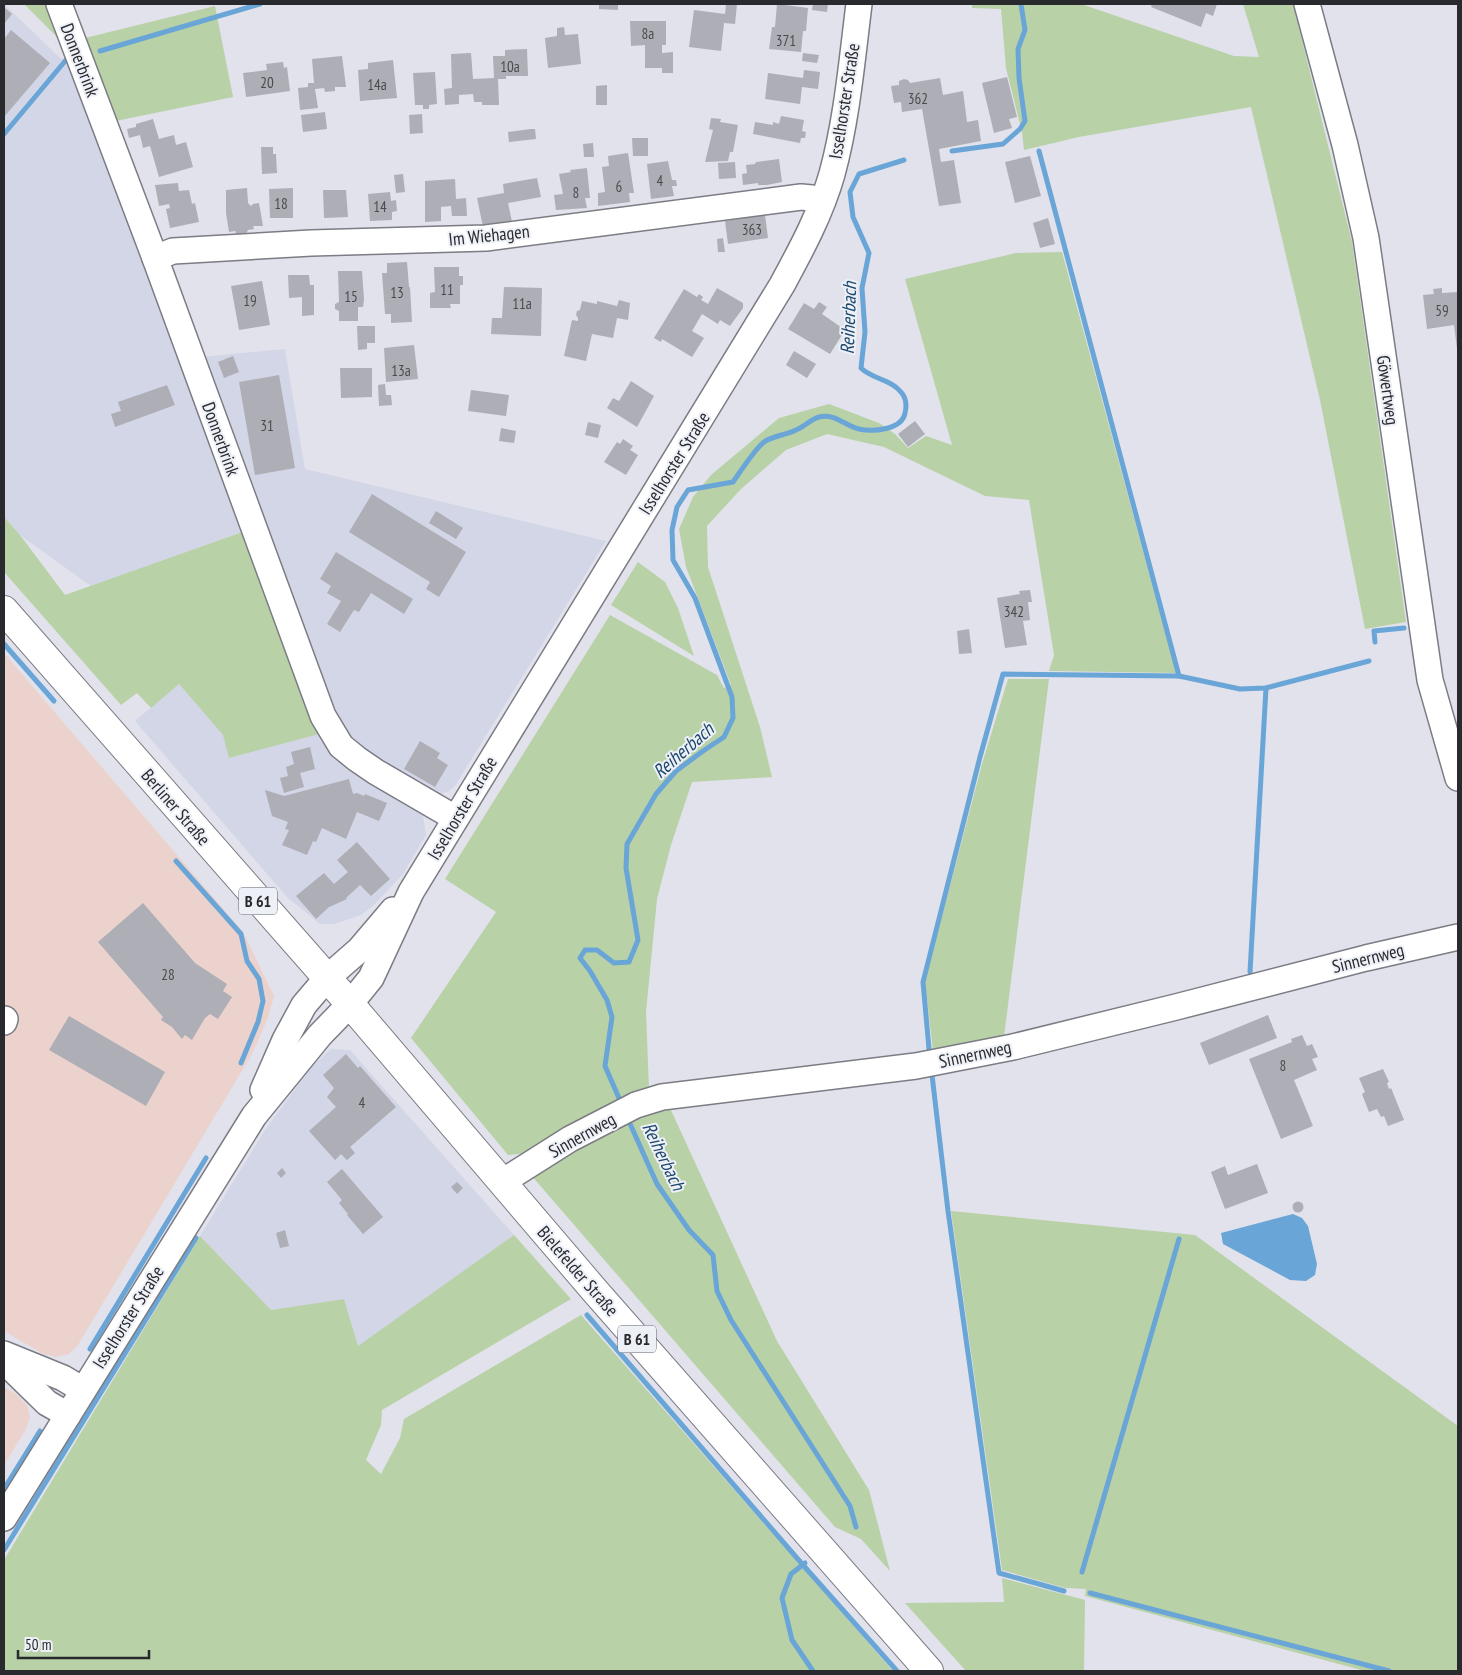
<svg xmlns="http://www.w3.org/2000/svg" width="1462" height="1675" viewBox="0 0 1462 1675" font-family="'PT Sans Narrow',sans-serif">
  <rect width="100%" height="100%" fill="#e1e2eb"/>
  <g fill="#d3d6e6">
    <path d="M4 4 60 58 72 60 248 530 91 586 20 535 4 517Z"/>
    <path d="M285 349 305 469 606 541 455 786 449 791 441 794 427 793 343 736 200 357Z"/>
    <path d="M179 684 223 735 323 733 422 808 426 835 403 874 374 905 361 915 334 924H320L287 897 135 721Z"/>
    <path d="M331 1049 350 1050 514 1235 358 1347 344 1299 271 1311 200 1236 265 1130 312 1066Z"/>
  </g>
  <g fill="#ecd2cd">
    <path d="M4 653 243 932 274 996 268 1018 252 1054 78 1345 69 1354 56 1357 43 1354 4 1331Z"/>
    <path d="M4 1387 16 1394 27 1405 30 1417 26 1429 4 1465Z"/>
  </g>
  <g fill="#b9d1a7">
    <path d="M24 4H51L63 35 58 38Z"/>
    <path d="M972 4H1081L1234 56 1259 57 1243 4H1293L1352 242 1406 622 1365 629 1320 400 1251 107 1079 137 1024 150 1022 132 1006 68 1001 9 972 8Z"/>
    <path d="M215 6 233 97 111 122 81 39Z"/>
    <path d="M1062 252 1176 673 1049 671 1054 655 1029 500 985 496 884 447 827 434 786 450 741 489 707 526 708 567 760 727 772 777 692 782 671 845 657 899 646 1012 649 1089 528 1153 508 1155 411 1038 496 912 445 879 610 615 717 675 724 688 731 685 686 567 679 529 693 497 711 475 779 418 829 404 879 423 895 434 908 448 926 436 952 445 905 279 1016 253Z"/>
    <path d="M4 517 20 535 65 595 248 530 323 733 229 758 223 735 179 684 151 708 137 693 121 705 4 572Z"/>
    <path d="M638 562 665 582 678 608 694 656 611 605Z"/>
    <path d="M1008 679H1049L1004 1037 933 1051 925 981 982 764Z"/>
    <path d="M670 1108 777 1341 869 1490 890 1571 861 1539 835 1527 531 1175 637 1115Z"/>
    <path d="M951 1211 1195 1235 1458 1426V1671H1365L1085 1596 1086 1589 1065 1588 1002 1570Z"/>
    <path d="M514 1235 571 1299 382 1410 381 1425 366 1460 381 1474 400 1438 404 1419 581 1315 893 1671H4V1560L200 1236 271 1310 344 1299 358 1346Z"/>
    <path d="M1002 1578 1085 1600 1084 1671H966L905 1603 1004 1602Z"/>
  </g>
  <path fill="#6aa5d7" d="M1293 1214 1302 1218 1308 1226 1317 1264 1315 1275 1306 1281 1290 1280 1223 1244 1221 1233Z"/>
  <g fill="none" stroke-linecap="round" stroke-linejoin="round">
    <g stroke="#6aa5d7" stroke-width="5">
      <path d="M100 51 260 4"/>
      <path d="M4 134 66 60"/>
      <path d="M952 151 1003 144 1020 129 1025 121 1019 78 1018 49 1025 30 1021 4"/>
      <path d="M1039 151 1179 676"/>
      <path d="M1375 642 1374 631 1404 628"/>
      <path d="M4 644 54 701"/>
      <path d="M176 861 241 934 247 961 259 979 263 1001 258 1022 241 1063"/>
      <path d="M1250 972 1266 688"/>
      <path d="M929 1049 923 982 980 757 1003 674 1179 676 1240 689 1266 688 1369 661"/>
      <path d="M932 1075 948 1211 999 1573 1064 1591"/>
      <path d="M622 1105 605 1066 612 1017 607 1000 590 971 580 958 585 950H597L614 963 629 962 638 940 626 868 627 844 656 794 676 771 703 751 724 737 733 718 732 697 695 598 673 560 672 530 677 507 688 490 733 482C740 472 755 449 764 442 772 436 786 435 796 430 804 427 811 419 819 417 835 413 845 426 859 429 873 432 902 430 905 413 907 405 906 397 900 391 890 379 872 379 861 368L865 332 862 288 869 253 853 217 850 192 859 174 904 160"/>
      <path d="M627 1117 657 1184 689 1230 713 1255 717 1291 731 1320 850 1506 856 1527"/>
      <path d="M587 1315 803 1565 897 1671"/>
      <path d="M90 1349 206 1158"/>
      <path d="M4 1489 40 1431"/>
      <path d="M4 1550 196 1238"/>
      <path d="M805 1563 791 1574 782 1598 792 1640 813 1671"/>
      <path d="M1082 1572 1179 1239"/>
      <path d="M1090 1593 1389 1671"/>
    </g>
  </g>
  <g fill="#adaeb6">
    <path d="M599 4H618V10L599 9Z"/>
    <path d="M726 4H737L735 24 724 23 721 51 689 47 694 10 725 14Z"/>
    <path d="M777 4 808 8 806 31H803L801 52 769 49 772 27H775Z"/>
    <path d="M813 4H828L827 12 812 10Z"/>
    <path d="M1152 4H1217L1213 16 1206 13 1201 27 1151 7Z"/>
    <path d="M4 7 12 14 4 24Z"/>
    <path d="M630 21H666V45H662V53L673 52V73H662V68H645V45L631 46Z"/>
    <path d="M564 27 565 35 578 34 581 64 548 68 545 38 557 36V28Z"/>
    <path d="M11 30 50 63 4 117V39Z"/>
    <path d="M527 49 528 76H506V79H498L499 105H482V102H474L473 94 459 95V104L445 105 444 89 452 88 451 54 471 53 473 79 494 78 493 56H505V50Z"/>
    <path d="M803 53 819 55 817 63 802 61Z"/>
    <path d="M342 56 346 87H335V91L325 92 324 88 315 89 318 108 300 110 298 88 308 87V83H314L312 59Z"/>
    <path d="M393 60 397 98 360 101 358 70 368 69V63Z"/>
    <path d="M283 62 284 68 287 67 290 91 246 97 243 73 267 70 266 64Z"/>
    <path d="M804 70 820 72 818 89 802 87 800 104 765 99 768 73 803 78Z"/>
    <path d="M435 72 437 104 429 105V109H423V105H415L413 73Z"/>
    <path d="M1007 77 1017 117 1009 119 1012 128 994 133 982 83Z"/>
    <path d="M940 78 943 95 963 91 967 122 978 120 981 141 939 149 941 162 954 160 961 203 939 206 922 109 902 112 901 102 894 103 891 86 899 85V81L904 79 908 80 910 83Z"/>
    <path d="M607 85V105H596V86Z"/>
    <path d="M325 112 327 129 303 132 301 115Z"/>
    <path d="M422 114 423 133 410 134 409 115Z"/>
    <path d="M781 116 804 120 802 131 806 132 805 138H801L800 143 753 134 755 122 773 125V122L779 124Z"/>
    <path d="M711 118 721 119 720 122 738 125 733 152H730L728 161 705 162 713 130 709 129Z"/>
    <path d="M153 119 159 139 174 135 176 145 186 142 193 167 159 177 150 146 143 148 140 135 129 138 127 129 136 127V124Z"/>
    <path d="M531 129H535L536 139 509 142 508 132Z"/>
    <path d="M632 138H648V156H633Z"/>
    <path d="M593 143 594 157H584L583 144Z"/>
    <path d="M261 147H273V154H276L277 173 262 174Z"/>
    <path d="M628 153 634 193H629L630 202 598 206V193L605 192 602 167 609 166 608 156Z"/>
    <path d="M1030 156 1041 196 1015 203 1005 162Z"/>
    <path d="M779 159 782 182 767 185H758V183L743 185 742 174 747 173 746 165 755 164 756 162Z"/>
    <path d="M668 161 672 180H676L677 186H672L674 196 651 199 647 164Z"/>
    <path d="M735 162 736 178 719 179 718 163Z"/>
    <path d="M587 168 590 198H585L587 208 556 210 554 195 563 194 559 174 571 172 570 170Z"/>
    <path d="M403 174 405 192 396 193 394 175Z"/>
    <path d="M537 178 541 197 508 203 512 222 483 227 477 198 504 193 503 184Z"/>
    <path d="M455 179 456 199 466 198 467 216H452L451 206 441 207V221L425 222V181Z"/>
    <path d="M178 183 179 191 189 190 192 204 195 203 199 222 170 228 166 209 170 208 169 204 159 206 155 185Z"/>
    <path d="M247 188 248 203 251 206 253 204 259 203 263 226H253L254 229 248 230 246 234 237 235 235 231 229 232 226 213V190Z"/>
    <path d="M293 188V218H270L269 189Z"/>
    <path d="M323 190H346L348 217 324 218Z"/>
    <path d="M390 192 391 201 396 200 397 211 392 212V220L370 221 368 194Z"/>
    <path d="M749 212H756L757 216 765 215 768 238 728 244 725 221 750 217Z"/>
    <path d="M1048 218 1055 244 1040 248 1033 223Z"/>
    <path d="M723 238 725 252H718L717 239Z"/>
    <path d="M407 262 409 287H410L412 322 391 323V314H385L382 273H387V263Z"/>
    <path d="M434 267H459V276H463V285H460V304H450L451 308H430V293L435 292Z"/>
    <path d="M338 271H362L364 299 363 307H358V321H339V311L335 309V304L339 302Z"/>
    <path d="M288 275H309L310 285H314V315L302 316V297L289 298Z"/>
    <path d="M262 281 270 325 239 330 231 286Z"/>
    <path d="M504 287 542 288 541 336 491 334 492 318H502Z"/>
    <path d="M717 288 743 303V308L730 326 720 320 718 324 702 314 692 331 704 338 692 357 662 339 661 342 654 338 684 289 697 297 699 294 703 297 701 300 708 304Z"/>
    <path d="M1442 288V293L1458 292V349H1457L1454 325 1427 329 1423 295 1434 294 1433 289Z"/>
    <path d="M619 300 630 303 628 320 617 318 613 338 592 334 586 361 564 356 572 320 578 321V318L576 315 577 311 580 310 582 301 597 304V301L617 306Z"/>
    <path d="M819 302 827 307 822 314 845 330 830 354 788 329 804 303 814 309Z"/>
    <path d="M357 326H375V343H367V349L358 350Z"/>
    <path d="M414 345 418 379 386 382 384 348Z"/>
    <path d="M794 351 816 364 807 378 786 365Z"/>
    <path d="M233 356 239 372 224 378 218 362Z"/>
    <path d="M340 368H372V397L341 398Z"/>
    <path d="M279 375 295 468 255 475 239 382Z"/>
    <path d="M631 381 654 396 637 427 607 408 613 398 619 401Z"/>
    <path d="M385 384 386 395H391L392 405 379 406 378 385Z"/>
    <path d="M167 385 175 405 115 427 111 414 121 411 118 402Z"/>
    <path d="M471 390 509 395 506 416 468 411Z"/>
    <path d="M915 421 925 434 908 447 898 434Z"/>
    <path d="M588 422 601 425 598 438 585 435Z"/>
    <path d="M501 428 516 431 514 443 499 441Z"/>
    <path d="M623 439 633 446 630 450 638 455 626 475 604 462 617 442 620 444Z"/>
    <path d="M372 494 466 552 439 597 426 589 430 582 349 532Z"/>
    <path d="M436 511 463 528 456 539 429 523Z"/>
    <path d="M336 552 413 599 404 614 371 593 359 612 354 610 340 632 327 624 341 601 327 593 331 586 320 579Z"/>
    <path d="M1030 590 1032 602H1028L1030 620 1023 621 1027 645 1005 648 997 598 1020 594 1019 591Z"/>
    <path d="M969 629 972 653 959 654 957 631Z"/>
    <path d="M420 741 440 753 437 758 448 765 435 787 404 769Z"/>
    <path d="M310 747 315 769 300 773 304 787 284 793 280 778 288 776 286 767 294 764 291 752Z"/>
    <path d="M349 779 353 794 357 793 364 796 365 794 387 803 379 821 357 812 346 839 322 828 316 842 313 841 307 855 282 845 289 830 285 829 288 822 272 816 265 790 284 796Z"/>
    <path d="M357 842 390 879 371 896 360 885 346 898 347 899 329 907 316 919 296 896 324 873 334 884 348 872 337 860Z"/>
    <path d="M143 903 195 963 227 984 223 991 232 997 218 1019 210 1014 205 1018 192 1040 185 1035 182 1039 172 1027 161 1020 163 1017 98 942Z"/>
    <path d="M1268 1015 1277 1038 1209 1065 1200 1043Z"/>
    <path d="M69 1016 165 1072 146 1106 49 1050Z"/>
    <path d="M1302 1035 1307 1046 1312 1044 1318 1057 1312 1059 1317 1070 1294 1080 1313 1126 1281 1139 1249 1059 1292 1042 1291 1039Z"/>
    <path d="M346 1054 358 1068 360 1066 396 1107 350 1147 355 1153 347 1160 341 1154 335 1160 309 1131 336 1107 327 1097 334 1088 323 1075Z"/>
    <path d="M1383 1069 1389 1082 1387 1083 1389 1089 1391 1088 1404 1120 1388 1126 1384 1116 1381 1117 1377 1109 1369 1112 1362 1094 1365 1092 1359 1078Z"/>
    <path d="M1257 1164 1268 1193 1225 1209 1211 1172 1225 1166 1228 1175Z"/>
    <path d="M282 1168 286 1173 281 1178 277 1173Z"/>
    <path d="M342 1169 383 1217 363 1234 347 1215 348 1214 339 1203 342 1200 327 1182Z"/>
    <path d="M457 1182 463 1188 457 1194 451 1187Z"/>
    <circle cx="1298" cy="1207" r="5.5"/>
    <path d="M285 1230 289 1246 280 1248 276 1233Z"/>
  </g>
  <g fill="none" stroke-linecap="round" stroke-linejoin="round">
    <defs>
      <g id="minor">
        <path d="M59 4 155 258 323 716 341 746 357 759 376 772 455 818"/>
        <path d="M1307 4 1345 145 1366 238 1430 680 1458 778"/>
        <path d="M155 258 173 251 311 243 486 238 801 197 812 198 822 201"/>
        <path d="M4 1022 5 1019"/>
        <path d="M263 1090 285 1040 304 1005 327 978 359 950 393 910"/>
        <path d="M502 1182 570 1139 636 1105 662 1097 916 1066 1013 1047 1176 1007 1366 958 1458 937"/>
        <path d="M4 1354 63 1378 83 1390"/>
        <path d="M4 1361 47 1403 68 1415"/>
        <path d="M4 1518 254 1116 320 1035 350 1004 371 978 411 892 782 285C801 250 821 213 832 174 847 119 852 60 859 4"/>
      </g>
      <path id="major" d="M4 610 350 1004 595 1291 929 1671"/>
    </defs>
    <use href="#minor" stroke="#7b7c84" stroke-width="28"/>
    <use href="#major" stroke="#7b7c84" stroke-width="30"/>
    <use href="#minor" stroke="#fff" stroke-width="25"/>
    <use href="#major" stroke="#fff" stroke-width="28"/>
  </g>
  <g text-anchor="middle" dominant-baseline="central" stroke-width="4" stroke-linejoin="round" paint-order="stroke">
    <g font-size="15" fill="#4a4b4f">
      <text x="648" y="33">8a</text>
      <text x="786" y="40">371</text>
      <text x="510" y="66">10a</text>
      <text x="267" y="82">20</text>
      <text x="377" y="84">14a</text>
      <text x="918" y="98">362</text>
      <text x="660" y="180">4</text>
      <text x="619" y="186">6</text>
      <text x="576" y="192">8</text>
      <text x="281" y="203">18</text>
      <text x="380" y="206">14</text>
      <text x="752" y="229">363</text>
      <text x="447" y="289">11</text>
      <text x="397" y="292">13</text>
      <text x="351" y="296">15</text>
      <text x="250" y="300">19</text>
      <text x="522" y="303">11a</text>
      <text x="1442" y="310">59</text>
      <text x="401" y="370">13a</text>
      <text x="267" y="425">31</text>
      <text x="1014" y="611">342</text>
      <text x="168" y="974">28</text>
      <text x="1283" y="1065">8</text>
      <text x="362" y="1102">4</text>
    </g>
    <g fill="#eef0f8" stroke="#64656a" stroke-width="1">
      <rect x="239" y="887.5" width="38" height="27" rx="4"/>
      <rect x="618" y="1325.5" width="38" height="27" rx="4"/>
    </g>
    <g font-size="16" font-weight="bold" fill="#292a2d">
      <text x="258" y="901">B 61</text>
      <text x="637" y="1339">B 61</text>
    </g>
    <g font-size="18" fill="#292a2d" stroke="#eef0f8">
      <text transform="translate(80 60) rotate(69)">Donnerbrink</text>
      <text transform="translate(844 101) rotate(-81)">Isselhorster Straße</text>
      <text transform="translate(489 235) rotate(-6)">Im Wiehagen</text>
      <text transform="translate(1388 390) rotate(82)">Göwertweg</text>
      <text transform="translate(221 439) rotate(70)">Donnerbrink</text>
      <text transform="translate(674 463) rotate(-58)">Isselhorster Straße</text>
      <text transform="translate(176 807) rotate(49)">Berliner Straße</text>
      <text transform="translate(462 808) rotate(-59)">Isselhorster Straße</text>
      <text transform="translate(1368 958) rotate(-14)">Sinnernweg</text>
      <text transform="translate(975 1054) rotate(-12)">Sinnernweg</text>
      <text transform="translate(582 1135) rotate(-29)">Sinnernweg</text>
      <text transform="translate(578 1271) rotate(49)">Bielefelder Straße</text>
      <text transform="translate(128 1317) rotate(-58)">Isselhorster Straße</text>
    </g>
    <g font-size="19" font-style="italic" fill="#1d486b" stroke="#eef0f8">
      <text transform="translate(848 318) rotate(-88)">Reiherbach</text>
      <text transform="translate(683 750) rotate(-41)">Reiherbach</text>
      <text transform="translate(664 1156) rotate(64)">Reiherbach</text>
    </g>
  </g>
  <rect width="1462" height="1675" fill="none" stroke="#292a2d" stroke-width="10"/>
  <path d="M18 1650v8h131v-8" fill="none" stroke="#292a2d" stroke-width="2.5"/>
  <text x="25" y="1650" font-size="15" fill="#292a2d" stroke="#eef0f8" stroke-width="4" paint-order="stroke">50 m</text>
</svg>
